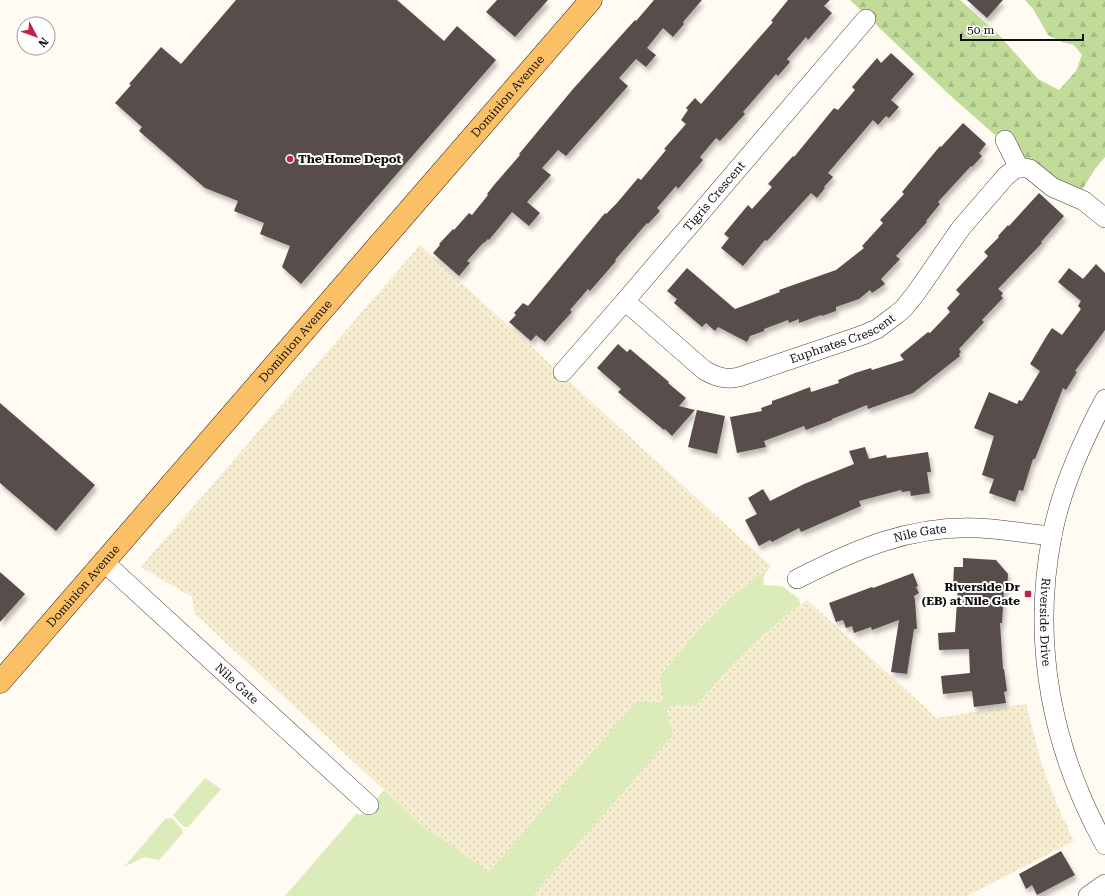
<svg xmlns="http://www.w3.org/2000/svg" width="1105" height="896" viewBox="0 0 1105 896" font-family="'Roboto Serif',serif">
  <defs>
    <pattern id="farmland-dots" width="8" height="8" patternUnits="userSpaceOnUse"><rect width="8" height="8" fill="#f6edd1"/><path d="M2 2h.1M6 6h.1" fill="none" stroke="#d2cab2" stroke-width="1.8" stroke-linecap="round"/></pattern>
    <pattern id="forest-firs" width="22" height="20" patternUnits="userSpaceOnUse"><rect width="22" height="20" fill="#c1dc98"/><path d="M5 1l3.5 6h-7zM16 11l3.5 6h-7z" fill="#a5bc82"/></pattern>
    <filter id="shadow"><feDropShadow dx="2.5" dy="4.5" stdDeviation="2" flood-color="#0004"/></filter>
  </defs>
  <rect width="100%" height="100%" fill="#fffaf2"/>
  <g fill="url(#farmland-dots)">
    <path d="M420 245 771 566 746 585 721 607 698 631 659 676 665 698 659 703 639 701 488 873 435 834 428 831 384 790 195 614 192 597 141 567Z"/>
    <path d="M807 600 937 718 1026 704 1042 765 1058 807 1074 841 967 896H534L672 705 696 706 741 655 754 642 774 624Z"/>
  </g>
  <g fill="#dbebba">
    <path d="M771 566 764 575 763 585 782 586 799 599 800 605C758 635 729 668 696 706L672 705 667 711 673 735 541 886 534 896H285L356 814 362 815 384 790 428 831 435 834 489 872 633 705 639 701 659 703 664 698 659 677C679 653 698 629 721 607 736 592 754 579 771 566Z"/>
    <path d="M205 778 221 789 188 827H184L173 815Z"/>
    <path d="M166 818 168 819 172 818 182 829 183 833 159 860 144 857 124 867Z"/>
  </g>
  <path fill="url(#forest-firs)" d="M850 0H960L998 34 1038 79 1059 90 1076 71 1082 55 1074 45 1062 42 1048 35 1033 9 1025 0H1105V157L1095 169 1082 190 1075 192 1022 159C1016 139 1018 135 995 135L953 98Z"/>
  <g fill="#584e4b" filter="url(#shadow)">
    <path d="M236 0H397L444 41 457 26 496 60 301 284 282 267 290 246 260 234 264 223 234 211 238 201 205 188 139 131 142 127 115 103 131 85 129 84 161 47 181 64Z"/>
    <path d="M497 0H548L515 37 486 12Z"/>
    <path d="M654 0H702L683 22 684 24 673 37 663 28 647 48 656 55 646 67 636 59 619 78 628 86 566 156 558 150 542 168 551 175 527 202 540 213 529 226 512 212 489 240 488 239 484 243H483L467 261 470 263 459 276 433 253 440 245 439 244 453 229 454 230 469 213 472 215 488 195 487 194 494 185 520 155 519 154 573 89 635 20 636 21Z"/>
    <path d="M788 0H830L824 6 832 13 808 40 806 37 787 59 790 62 778 76 776 74 743 112 745 114 733 127 720 141 716 138 700 157 703 160 678 189 676 186 657 208 660 211 648 224 647 223 615 260 616 261 590 291 588 289 570 310 572 312 561 324 545 342 536 335 531 341 509 322 516 315 514 313 523 303 528 306 605 213 606 214 617 203 638 178 641 180 666 150 664 149 686 124 681 120 688 110 686 108 695 98 701 104 773 22 771 21Z"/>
    <path d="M967 0H1003L987 18Z"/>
    <path d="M891 53 914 74 891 100 899 107 889 118 886 116 878 125 873 120 828 173 833 177 824 187 825 188 817 198 811 193 767 241 765 240 743 266 721 248 729 238 724 234 748 205 752 209 772 187 768 184 793 156 794 157 834 108 838 110 855 90 852 87 877 58 881 63Z"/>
    <path d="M963 123 986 144 979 153 982 156 972 167 971 166 938 202 940 204 926 221 927 222 896 256 900 259 881 279 885 284 872 293 870 290 859 299 836 307V311L822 316 821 315 799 323V319L789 323 788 320 764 329V331L750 336 747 342 718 327 715 331 706 323 702 327 674 303 677 299 667 291 687 268 735 309 780 292 779 290 836 270 864 248 862 246 883 223 880 220 904 194 902 192 940 146 941 147Z"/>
    <path d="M1039 193 1064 216 1041 242 1042 243 998 289 1003 293 1001 296 1003 298 982 320 984 322 959 349 961 352 959 354 960 356 913 393 868 409 867 405 832 419V420L806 430 804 426 764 441 766 447 737 453 730 417 762 411 761 408 772 404V401L789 395 810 387 811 392 839 383 838 380 855 373 871 368 872 370 904 360 900 355 928 332 930 333 950 312 947 308 960 294 956 290 988 256 984 252 999 237 998 236 1008 225 1009 226Z"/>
    <path d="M1096 264 1105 273V330L1075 371 1077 372 1066 390 1063 388 1035 459H1033L1023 491 1019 490 1015 502 989 493 994 479 982 475 994 436 974 428 989 392 1017 404 1019 400 1022 401 1040 371 1030 364 1046 337 1052 328 1062 335 1081 309 1078 306 1081 301 1058 282 1069 268 1083 279Z"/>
    <path d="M618 344 627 352 630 349 669 382 668 383 686 398 679 406 695 410 672 436 665 429 664 430 618 392 621 389 597 368Z"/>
    <path d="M0 403 95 485 56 531 0 483Z"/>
    <path d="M697 410 725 416 717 454 688 447Z"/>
    <path d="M865 447 869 459 886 455 887 458 928 452 931 472H927L930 493 911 496 910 491 902 492 901 490 859 501 861 506 801 532 799 528 772 542 770 540 759 546 745 520 757 514 748 498 763 489 770 501 804 484 854 464 849 451Z"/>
    <path d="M963 558 996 560 1008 574 1007 590H1004L1002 623H1000L1003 669H1004L1007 691 1004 692 1006 703 974 707 972 691 943 694 941 676 970 673 969 649 939 650 938 633 955 632 958 587H953L954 567H963Z"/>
    <path d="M0 572 25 594 0 622Z"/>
    <path d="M913 573 918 586 916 587 919 593 914 596 915 600 917 629H914L907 674 891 672 899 620 872 630 871 627 854 633 852 626 846 628 843 620 836 622 829 603 872 587 873 588Z"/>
    <path d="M1061 851 1075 875 1037 895 1032 885 1026 889 1019 874Z"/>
  </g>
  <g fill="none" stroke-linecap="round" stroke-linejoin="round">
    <defs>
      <g id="minor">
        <path d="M1005 140 1019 168"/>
        <path id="s1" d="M625 301 704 370C716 377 725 380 739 377L863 335 877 329 897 314 904 308 916 293 961 228 1006 176 1015 169 1019 168H1025L1030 169 1052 187 1084 201 1105 218"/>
        <path id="s2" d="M563 372 625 301 866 19"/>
        <path id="s3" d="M1105 399C1082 442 1061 488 1052 536 1031 644 1052 750 1105 845"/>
        <path id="s4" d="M104 562 369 805"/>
        <path id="s5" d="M797 579C856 549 911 525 979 528 1003 529 1028 534 1052 536"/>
        <path d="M1088 896 1105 884"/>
      </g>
      <g id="major">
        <path id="s6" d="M0 682 591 0"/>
      </g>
    </defs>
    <use href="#minor" stroke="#424242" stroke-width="20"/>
    <use href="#major" stroke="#202020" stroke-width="23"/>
    <use href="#minor" stroke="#fff" stroke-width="19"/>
    <use href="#major" stroke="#fbc065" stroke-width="22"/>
  </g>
  <g fill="#c42343" stroke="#fff" stroke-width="1.5">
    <circle cx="290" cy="159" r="4"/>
    <rect x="1024" y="590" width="8" height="8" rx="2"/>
  </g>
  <g text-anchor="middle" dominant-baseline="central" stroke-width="4" stroke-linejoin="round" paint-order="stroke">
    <g font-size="12" fill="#0f0f0f" stroke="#fff">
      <text stroke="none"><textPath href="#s6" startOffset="775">Dominion Avenue</textPath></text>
      <text stroke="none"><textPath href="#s2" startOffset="232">Tigris Crescent</textPath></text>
      <text stroke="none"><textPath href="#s1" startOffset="252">Euphrates Crescent</textPath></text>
      <text stroke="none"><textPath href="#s6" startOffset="451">Dominion Avenue</textPath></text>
      <text stroke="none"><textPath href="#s5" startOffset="132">Nile Gate</textPath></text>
      <text stroke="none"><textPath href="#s6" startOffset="127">Dominion Avenue</textPath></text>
      <text stroke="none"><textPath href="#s3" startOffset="234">Riverside Drive</textPath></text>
      <text stroke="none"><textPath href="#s4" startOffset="180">Nile Gate</textPath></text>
    </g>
    <g font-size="12" font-weight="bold" fill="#0f0f0f" stroke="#fff" text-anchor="start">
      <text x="298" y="159">The Home Depot</text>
      <text x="1020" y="587" text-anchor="end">Riverside Dr<tspan x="1020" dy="14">(EB) at Nile Gate</tspan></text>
    </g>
  </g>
  <g transform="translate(36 36) rotate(131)"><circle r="19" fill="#ffffff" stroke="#9f9f9f"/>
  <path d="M0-3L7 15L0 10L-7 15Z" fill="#c42343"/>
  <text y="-6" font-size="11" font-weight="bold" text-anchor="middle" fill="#0f0f0f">N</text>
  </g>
  <path d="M961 34v6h122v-6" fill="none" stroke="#0f0f0f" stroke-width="2"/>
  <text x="967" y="34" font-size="12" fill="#0f0f0f" stroke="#ffffff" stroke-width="3" paint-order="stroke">50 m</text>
</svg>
